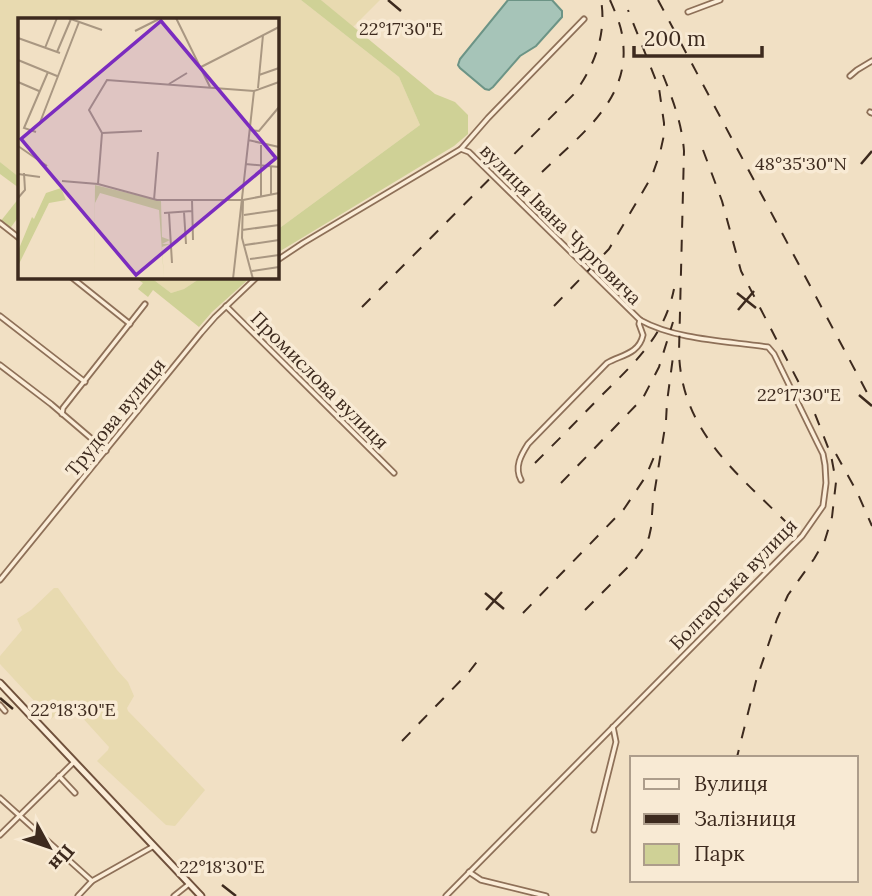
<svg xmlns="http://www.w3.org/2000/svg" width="872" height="896" viewBox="0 0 872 896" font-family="Lora,serif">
  <rect width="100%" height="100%" fill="#f1e0c4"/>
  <g fill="#e8dab0">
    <path d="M0 0H301L399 77 420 125 277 230 276 19H19V177L0 162Z"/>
    <path d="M321 0H380L353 27Z"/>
    <path d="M150 277H202L184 289 171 293Z"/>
    <path d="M54 588H58L117 670 128 682 134 696 127 708 128 711 205 790 175 826 166 825 97 761 108 750 109 747 70 704 66 706 51 719 0 664V656L22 630 17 619 31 610Z"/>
  </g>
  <g fill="#cfd196">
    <path d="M301 0H321L435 94 455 102 468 115V134L454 146 277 253V230L420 125 399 77Z"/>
    <path d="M0 162 19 177V188L0 174Z"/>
    <path d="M19 198V216L9 230 0 222Z"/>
    <path d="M134 277H150L171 293 184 289 202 277H251L212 312 199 327 153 290 148 297 138 289 143 283Z"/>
  </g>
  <path fill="#a6c4b8" stroke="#6c9486" stroke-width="2" d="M508 0H552L562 11V17L536 46 520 56 493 87 489 90 485 89 460 68 458 65 460 59Z"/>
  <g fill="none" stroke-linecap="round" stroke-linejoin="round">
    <defs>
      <g id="street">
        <path d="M688 12 720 0"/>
        <path d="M850 76 857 70 872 61"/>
        <path d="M870 112 872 113"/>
        <path d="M0 223 19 238"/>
        <path d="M276 261 303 243 461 149 488 118 584 19"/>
        <path d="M70 276 130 324"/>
        <path d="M226 306 394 473"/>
        <path d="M0 316 85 382"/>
        <path d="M0 365 51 404 106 451"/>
        <path d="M62 414 63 408 145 304"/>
        <path d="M521 480C514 467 521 455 528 444L607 363C621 355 639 354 643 335L639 324 640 320"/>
        <path d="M0 580 201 333 215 317 258 276"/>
        <path d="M0 705 5 711"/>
        <path d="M59 776 75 793"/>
        <path d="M0 798 92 881"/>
        <path d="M594 830 616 742 613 727"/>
        <path d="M0 835 74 762"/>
        <path d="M469 872 481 880 546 896"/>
        <path d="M78 896 92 881 154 846"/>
        <path d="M174 896 189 884"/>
        <path d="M446 896 802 536 823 506 826 483 825 465 823 454 817 442 774 354 768 347C727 341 676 340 640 320L469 152 461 149"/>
      </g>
      <path id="secondary" d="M0 683 201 896"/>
    </defs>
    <use href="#street" stroke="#8e7058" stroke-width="7"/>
    <use href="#secondary" stroke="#70513c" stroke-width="9"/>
    <use href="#street" stroke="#fbedd8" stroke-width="3.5"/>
    <use href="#secondary" stroke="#fbedd8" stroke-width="5"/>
    <g stroke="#3d2a1e" stroke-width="2" stroke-dasharray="12 12" stroke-linecap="butt">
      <path d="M658 0 872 402"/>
      <path d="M663 75C673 100 682 124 684 151L679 352C681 431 737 473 789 525"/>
      <path d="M703 150 722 201 741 271 815 414 831 455 836 482 832 517 825 540 814 559 788 595 777 619 756 681 737 757"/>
      <path d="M542 172C579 136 630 100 623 42 622 27 616 14 610 0"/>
      <path d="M554 306 609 249 652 176 660 153 664 135V123L659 88 628 10"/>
      <path d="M362 307 574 94C594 67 607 34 601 0"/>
      <path d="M836 454 857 492 872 526"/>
      <path d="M535 463C556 442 578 420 599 398 633 364 664 338 674 289"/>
      <path d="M561 483 643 398 659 367 673 322"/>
      <path d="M585 610 632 563 645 546 649 537 651 528 653 501 666 421 667 402 673 357"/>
      <path d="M523 613 624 509 646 476 654 457"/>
      <path d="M402 741 469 672 483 654"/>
    </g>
  </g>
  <path fill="none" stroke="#3d2a1e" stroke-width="2.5" d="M388 0 401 11M861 164 872 151M737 293 756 308M738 310 754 291M859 395 872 406M485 593 504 609M486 610 502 592M0 698 13 709M222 885 236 896"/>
  <g text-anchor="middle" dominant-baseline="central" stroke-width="7" stroke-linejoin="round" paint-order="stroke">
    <g font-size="19" fill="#3d2a1e" stroke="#f8ead4">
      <text transform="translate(561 224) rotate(45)">вулиця Івана Чурговича</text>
      <text transform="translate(320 380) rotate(45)">Промислова вулиця</text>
      <text transform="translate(115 417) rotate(-51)">Трудова вулиця</text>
      <text transform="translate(733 584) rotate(-46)">Болгарська вулиця</text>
    </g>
  </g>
  <g transform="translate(18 18)">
    <rect width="261" height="261" fill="#f1e0c4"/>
    <path d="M77 167 143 183 144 219 152 222 144 226H152L144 229 146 261 141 192 82 175 77 185 76 261ZM43 170 48 182 31 185 0 248V233L14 199 16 201 28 175Z" fill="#cfd196"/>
    <path fill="none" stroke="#a99782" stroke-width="2" d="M50 0 84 12M158 0 192 69M117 13 143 0M0 20 42 35M27 30 39 0M39 34 53 1M0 42 39 58M183 49 261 9M241 57 261 50M0 64 21 73M151 66 169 55M240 70 245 17M21 107 61 4M231 112 241 113 261 89M18 114 6 110 30 54M84 115 124 113M230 122 261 129M0 128 29 148M227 146 261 149M253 148V177M0 156 22 159M44 163 80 166 139 182H225L261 175M80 166 84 115 71 92 89 62 236 73 261 64M243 178V127M0 180 7 172 6 155M136 182 140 134M174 182 175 222M225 182 224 220 235 261M166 194 168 226M146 195 174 193M151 195 154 245M226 197 261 192M224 212 261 207M227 227 261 222M232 241 261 237M234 253 261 249M215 261 236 73"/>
    <path fill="#7b2cbf" fill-opacity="0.15" stroke="#7b2cbf" stroke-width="3.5" d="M143 3 258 140 118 257 3 121Z"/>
    <rect width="261" height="261" fill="none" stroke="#3d2a1e" stroke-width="3.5"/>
  </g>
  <g font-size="18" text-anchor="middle" fill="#3d2a1e" stroke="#f8ead4" stroke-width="7" stroke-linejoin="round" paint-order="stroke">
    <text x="401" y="35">22°17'30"E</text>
    <text x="801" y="170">48°35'30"N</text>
    <text x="799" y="401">22°17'30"E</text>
    <text x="73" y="716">22°18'30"E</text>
    <text x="222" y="873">22°18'30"E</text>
  </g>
  <rect x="630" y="756" width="228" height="126" fill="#f8ead4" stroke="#ad9d8b" stroke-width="2"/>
  <rect x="644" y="779" width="35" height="10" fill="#fbedd8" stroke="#ad9d8b" stroke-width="2"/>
  <text x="694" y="791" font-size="21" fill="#3d2a1e">Вулиця</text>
  <rect x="644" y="814" width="35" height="10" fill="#3d2a1e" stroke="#ad9d8b" stroke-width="2"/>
  <text x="694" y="826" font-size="21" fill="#3d2a1e">Залізниця</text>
  <rect x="644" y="844" width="35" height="21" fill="#cfd196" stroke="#ad9d8b" stroke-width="2"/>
  <text x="694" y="861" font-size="21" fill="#3d2a1e">Парк</text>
  <g transform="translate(49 847) rotate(130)" stroke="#f8ead4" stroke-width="5" paint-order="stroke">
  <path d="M0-5L12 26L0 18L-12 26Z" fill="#3d2a1e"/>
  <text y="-10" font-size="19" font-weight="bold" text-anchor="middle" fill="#3d2a1e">Пн</text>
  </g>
  <path d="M634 46v10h128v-10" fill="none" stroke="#3d2a1e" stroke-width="3.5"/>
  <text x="644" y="46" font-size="21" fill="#3d2a1e" stroke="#f8ead4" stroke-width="5" paint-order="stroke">200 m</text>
</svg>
